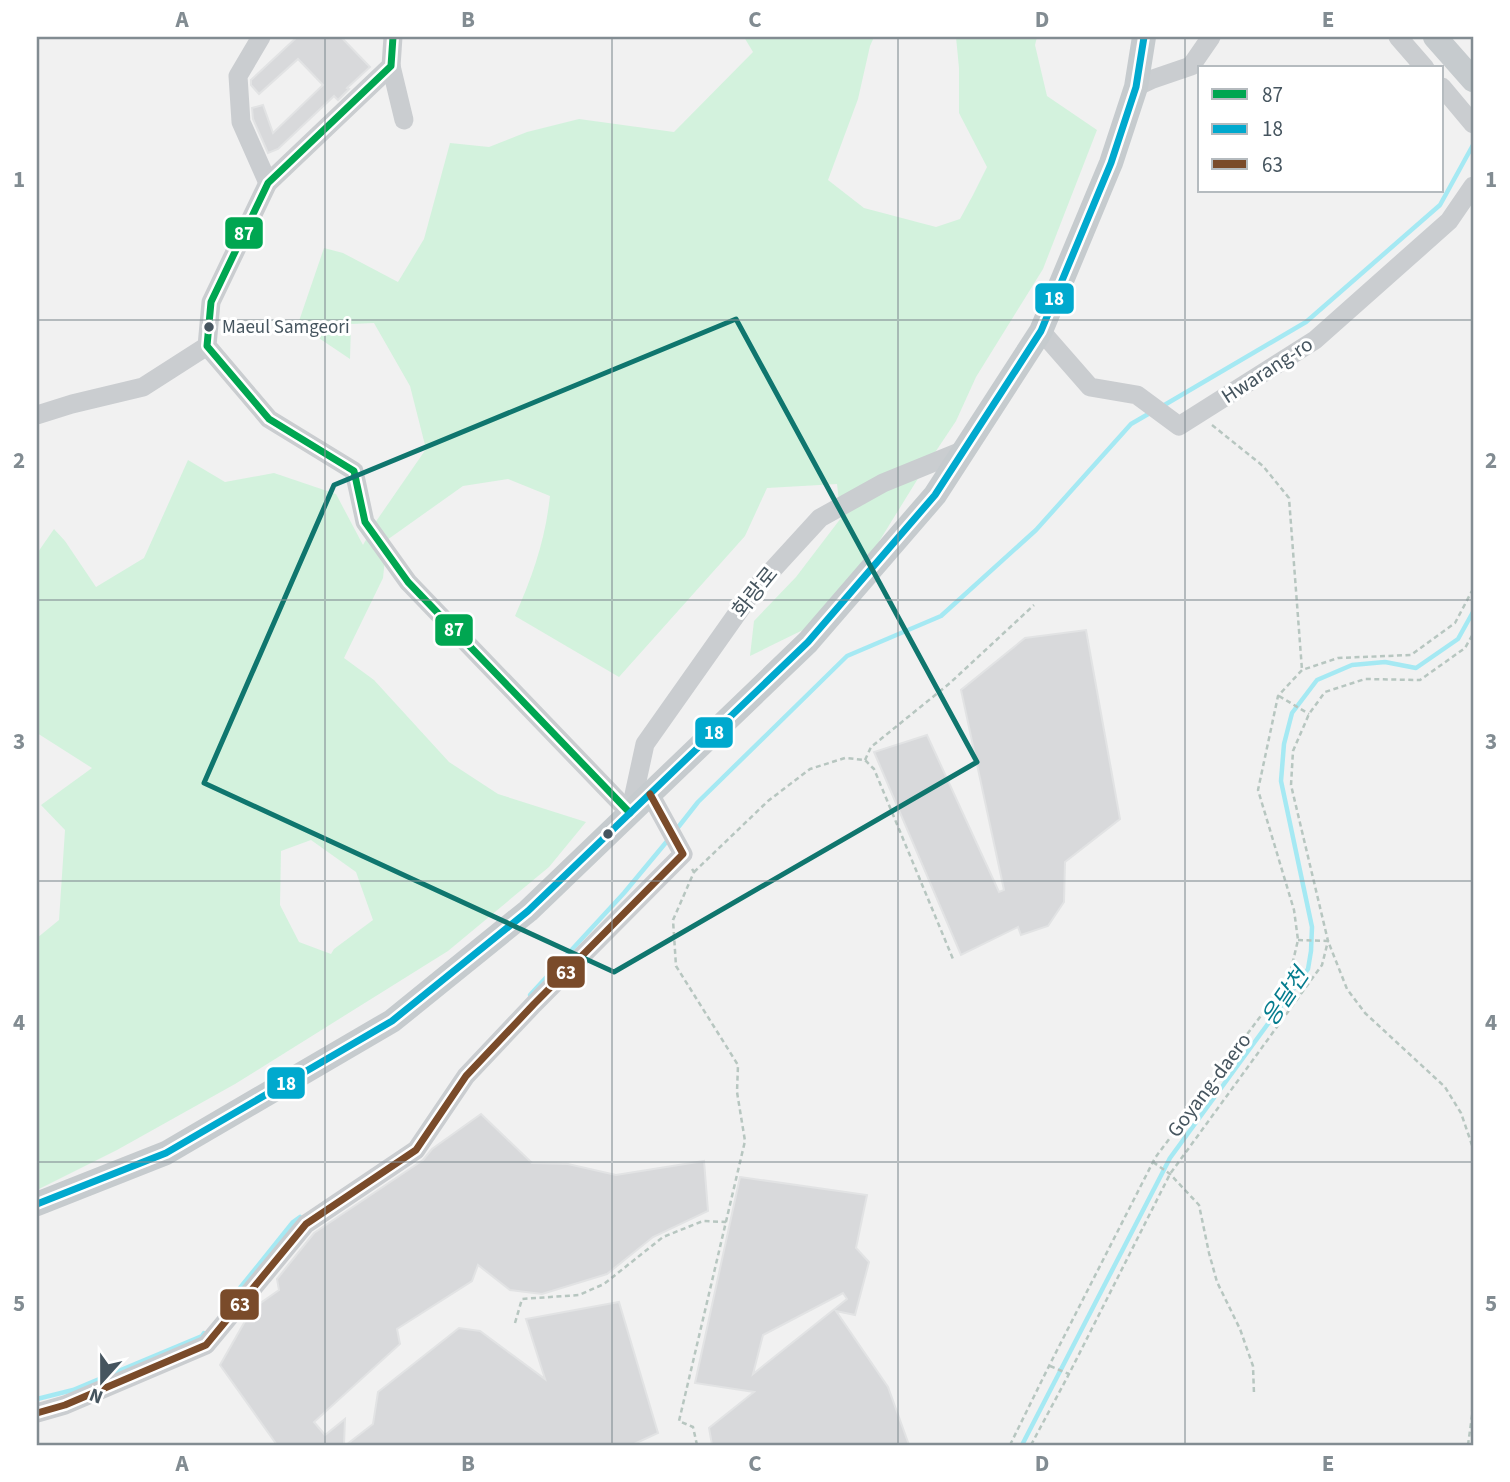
<svg xmlns="http://www.w3.org/2000/svg" width="1510" height="1482" viewBox="0 0 1510 1482" font-family="'Source Sans 3','Noto Sans KR',sans-serif">
  <rect width="100%" height="100%" fill="#f1f1f1"/>
  <path fill="#d3f2dd" fill-rule="evenodd" d="M744 37H874L870 46 858 99 828 180 864 208 936 227 960 219 973 195 987 167 959 113V68L956 37H1037L1035 45 1047 96 1097 130 1043 269 976 377 956 421 922 472 867 561 805 629 750 656 754 621 796 577 841 518 837 484 767 488 745 536 619 677 515 616C533 575 545 541 550 496L508 479 463 486 387 540 383 578 344 658 374 680 449 762 498 794 586 822 549 867 448 951 235 1084 117 1150 37 1190V938L59 920 65 830 41 805 92 768 37 733V550L38 552 54 529 65 541 96 587 144 558 188 460 225 482 274 473 336 494 363 545 377 520 426 449 410 386 374 323 351 324 350 359 298 324 324 248 343 253 398 282 424 239 450 143 489 147 527 132 579 119 674 132 753 52ZM311 840 356 872 373 920 334 949 331 954 299 942 280 905 281 851Z"/>
  <g fill="none" stroke-linecap="round" stroke-linejoin="round">
    <g stroke="#a5e9f3" stroke-width="4.5">
      <path d="M1161 407 1306 322 1440 205 1473 145"/>
      <path d="M676 830 698 802 847 656 941 616 1036 530 1131 424 1150 413"/>
      <path d="M530 995 624 893 668 840"/>
      <path d="M223 1309 293 1222 300 1217"/>
      <path d="M37 1399 73 1390 202 1336 204 1333"/>
      <path d="M1022 1445 1170 1158 1308 969 1311 951 1312 927 1281 781 1284 744 1292 713 1317 680 1352 665 1385 662 1416 668 1458 639 1473 612"/>
    </g>
  </g>
  <g fill="#d8d9db" stroke="#e2e3e4" stroke-width="2" fill-rule="evenodd">
    <path d="M297 37H341L370 67 347 88 349 89 338 100 334 96 278 149 268 153 253 119 252 108 263 105 273 133 323 85 298 59 259 94 251 85V80Z"/>
    <path d="M1086 630 1120 819 1065 862 1064 902 1048 926 1021 935 1018 927 961 955 874 752 927 735 999 892 1004 890 961 690 1025 638Z"/>
    <path d="M481 1114 532 1163 568 1164 616 1175 704 1161 708 1211 653 1237 607 1274 542 1294 510 1290 478 1265 472 1281 397 1329 400 1344 314 1422 325 1435 345 1419 344 1445H277L220 1365 252 1309 279 1290 277 1279 314 1233 423 1160 432 1149Z"/>
    <path d="M740 1177 867 1195 856 1248 869 1262 855 1315 836 1311 888 1387 909 1445H712L709 1428 754 1392 695 1383ZM843 1293 847 1299 753 1374 763 1335Z"/>
    <path d="M619 1302 658 1433 632 1445H346L373 1424 378 1392 459 1328 480 1331 545 1379 526 1319Z"/>
  </g>
  <g fill="none" stroke-linecap="round" stroke-linejoin="round">
    <g stroke="#b7c6c0" stroke-width="2.5" stroke-dasharray="5 3.5" stroke-linecap="butt">
      <path d="M1212 425 1263 466 1289 498 1302 670"/>
      <path d="M1279 696 1309 714"/>
      <path d="M865 760 871 747 950 683 1034 605"/>
      <path d="M692 869 694 872 673 920 676 966 738 1065 737 1092 745 1141 679 1421 693 1427 697 1445"/>
      <path d="M694 872 768 801 810 769 845 758 865 760 874 769 953 959"/>
      <path d="M1298 940 1328 941 1347 989 1365 1013 1445 1087 1461 1113 1473 1148"/>
      <path d="M1153 1162 1170 1174 1199 1205 1209 1253 1217 1282 1240 1329 1253 1366 1254 1394"/>
      <path d="M515 1323 522 1299 579 1295 604 1284 663 1237 703 1221 726 1222"/>
      <path d="M1050 1366 1069 1374"/>
      <path d="M1010 1445 1049 1366 1155 1158 1289 978 1298 940 1294 910 1258 790 1278 696 1302 670 1338 658 1411 655 1455 623 1473 589"/>
      <path d="M1031 1445 1069 1374 1170 1174 1322 965 1328 941 1291 785 1293 751 1309 714 1325 692 1365 679 1420 680 1465 648 1473 634"/>
      <path d="M1468 1445 1472 1416 1473 1388"/>
    </g>
    <g stroke="#cacdd0" stroke-width="19">
      <path d="M261 37 238 76 241 122 268 183"/>
      <path d="M393 37 391 66 268 183 211 302 207 346 269 419 354 471 365 522 408 582 630 813"/>
      <path d="M1398 37 1425 68"/>
      <path d="M391 66 404 120"/>
      <path d="M1136 87 1153 79 1191 66 1211 37"/>
      <path d="M1442 87 1473 124"/>
      <path d="M1041 331 1090 387 1137 395 1179 426 1315 340 1449 221 1473 186"/>
      <path d="M37 415 72 404 143 387 207 346"/>
      <path d="M630 813 645 744 753 591 820 518 883 483 964 450"/>
      <path d="M37 1413 65 1405 206 1345 306 1224 416 1150 466 1076 534 1004 683 854 650 794"/>
    </g>
    <g stroke="#c6cbce" stroke-width="24">
      <path d="M1435 37 1473 80"/>
      <path d="M37 1204 166 1153 392 1021 528 911 808 642 935 495 1041 331 1111 163 1136 87 1144 37"/>
    </g>
    <defs>
      <path id="bus-1" d="M393 37 391 66 268 183 211 302 207 346 269 419 354 471 365 522 408 582 630 813"/>
      <path id="bus-2" d="M37 1204 166 1153 392 1021 528 911 808 642 935 495 1041 331 1111 163 1136 87 1144 37"/>
      <path id="bus-3" d="M37 1413 65 1405 206 1345 306 1224 416 1150 466 1076 534 1004 683 854 650 794"/>
    </defs>
    <use href="#bus-1" stroke="#fff" stroke-width="12"/>
    <use href="#bus-2" stroke="#fff" stroke-width="12"/>
    <use href="#bus-3" stroke="#fff" stroke-width="12"/>
    <use href="#bus-1" stroke="#00a651" stroke-width="7"/>
    <use href="#bus-2" stroke="#00a9ce" stroke-width="7"/>
    <use href="#bus-3" stroke="#7a4b2a" stroke-width="7"/>
  </g>
  <path fill="none" stroke="#0f766e" stroke-width="5" stroke-linejoin="round" d="M736 319 977 762 614 972 204 783 334 485Z"/>
  <path fill="none" stroke="#828c92" stroke-width="2" stroke-opacity="0.55" d="M325 37V1445M612 37V1445M898 37V1445M1185 37V1445M37 320H1473M37 600H1473M37 881H1473M37 1162H1473"/>
  <g fill="#46555f" stroke="#fff" stroke-width="2.5">
    <circle cx="209" cy="327" r="6"/>
    <circle cx="608" cy="834" r="6"/>
  </g>
  <g text-anchor="middle" dominant-baseline="central" stroke-width="6" stroke-linejoin="round" paint-order="stroke">
    <g font-size="19" fill="#46555f" stroke="#fff" text-anchor="start">
      <text x="222" y="327">Maeul Samgeori</text>
    </g>
    <g font-size="21" fill="#46555f" stroke="#fff">
      <text transform="translate(1267 370) rotate(-33)">Hwarang-ro</text>
      <text transform="translate(755 592) rotate(-51)">화랑로</text>
      <text transform="translate(1209 1085) rotate(-53)">Goyang-daero</text>
    </g>
    <g font-size="23" font-style="italic" fill="#047c8e" stroke="#fff">
      <text transform="translate(1285 997) rotate(-56)">응달천</text>
    </g>
  </g>
  <g stroke="#fff" stroke-width="2.5">
    <rect x="224" y="216" width="40" height="34" rx="7" fill="#00a651"/>
    <rect x="1034" y="282" width="41" height="33" rx="7" fill="#00a9ce"/>
    <rect x="434" y="613" width="40" height="34" rx="7" fill="#00a651"/>
    <rect x="694" y="716" width="40" height="33" rx="7" fill="#00a9ce"/>
    <rect x="546" y="955" width="40" height="34" rx="7" fill="#7a4b2a"/>
    <rect x="266" y="1066" width="40" height="34" rx="7" fill="#00a9ce"/>
    <rect x="219" y="1288" width="41" height="33" rx="7" fill="#7a4b2a"/>
  </g>
  <g font-size="19" text-anchor="middle" font-weight="bold" fill="#fff">
    <text x="244" y="240">87</text>
    <text x="1054" y="305">18</text>
    <text x="454" y="636">87</text>
    <text x="714" y="739">18</text>
    <text x="566" y="979">63</text>
    <text x="286" y="1090">18</text>
    <text x="240" y="1311">63</text>
  </g>
  <rect width="1510" height="1482" fill="none" stroke="#ffffff" stroke-width="77"/>
  <rect x="1198" y="66" width="245" height="126" fill="#ffffff" stroke="#b5bbbf" stroke-width="2"/>
  <rect x="1212" y="89" width="35" height="10" fill="#00a651" stroke="#b5bbbf" stroke-width="2"/>
  <text x="1262" y="102" font-size="21" fill="#46555f">87</text>
  <rect x="1212" y="124" width="35" height="10" fill="#00a9ce" stroke="#b5bbbf" stroke-width="2"/>
  <text x="1262" y="136" font-size="21" fill="#46555f">18</text>
  <rect x="1212" y="159" width="35" height="10" fill="#7a4b2a" stroke="#b5bbbf" stroke-width="2"/>
  <text x="1262" y="172" font-size="21" fill="#46555f">63</text>
  <g transform="translate(102 1381) rotate(201)" stroke="#ffffff" stroke-width="5" paint-order="stroke">
  <path d="M0-5L12 26L0 18L-12 26Z" fill="#46555f"/>
  <text y="-10" font-size="19" font-weight="bold" text-anchor="middle" fill="#46555f">N</text>
  </g>
  <rect x="38" y="38" width="1434" height="1406" fill="none" stroke="#828c92" stroke-width="2.5"/>
  <g font-size="23" text-anchor="middle" font-weight="bold" fill="#828c92">
    <text x="182" y="27">A</text>
    <text x="468" y="27">B</text>
    <text x="755" y="27">C</text>
    <text x="1042" y="27">D</text>
    <text x="1328" y="27">E</text>
    <text x="19" y="187">1</text>
    <text x="1491" y="187">1</text>
    <text x="19" y="468">2</text>
    <text x="1491" y="468">2</text>
    <text x="19" y="749">3</text>
    <text x="1491" y="749">3</text>
    <text x="19" y="1030">4</text>
    <text x="1491" y="1030">4</text>
    <text x="19" y="1311">5</text>
    <text x="1491" y="1311">5</text>
    <text x="182" y="1471">A</text>
    <text x="468" y="1471">B</text>
    <text x="755" y="1471">C</text>
    <text x="1042" y="1471">D</text>
    <text x="1328" y="1471">E</text>
  </g>
</svg>
